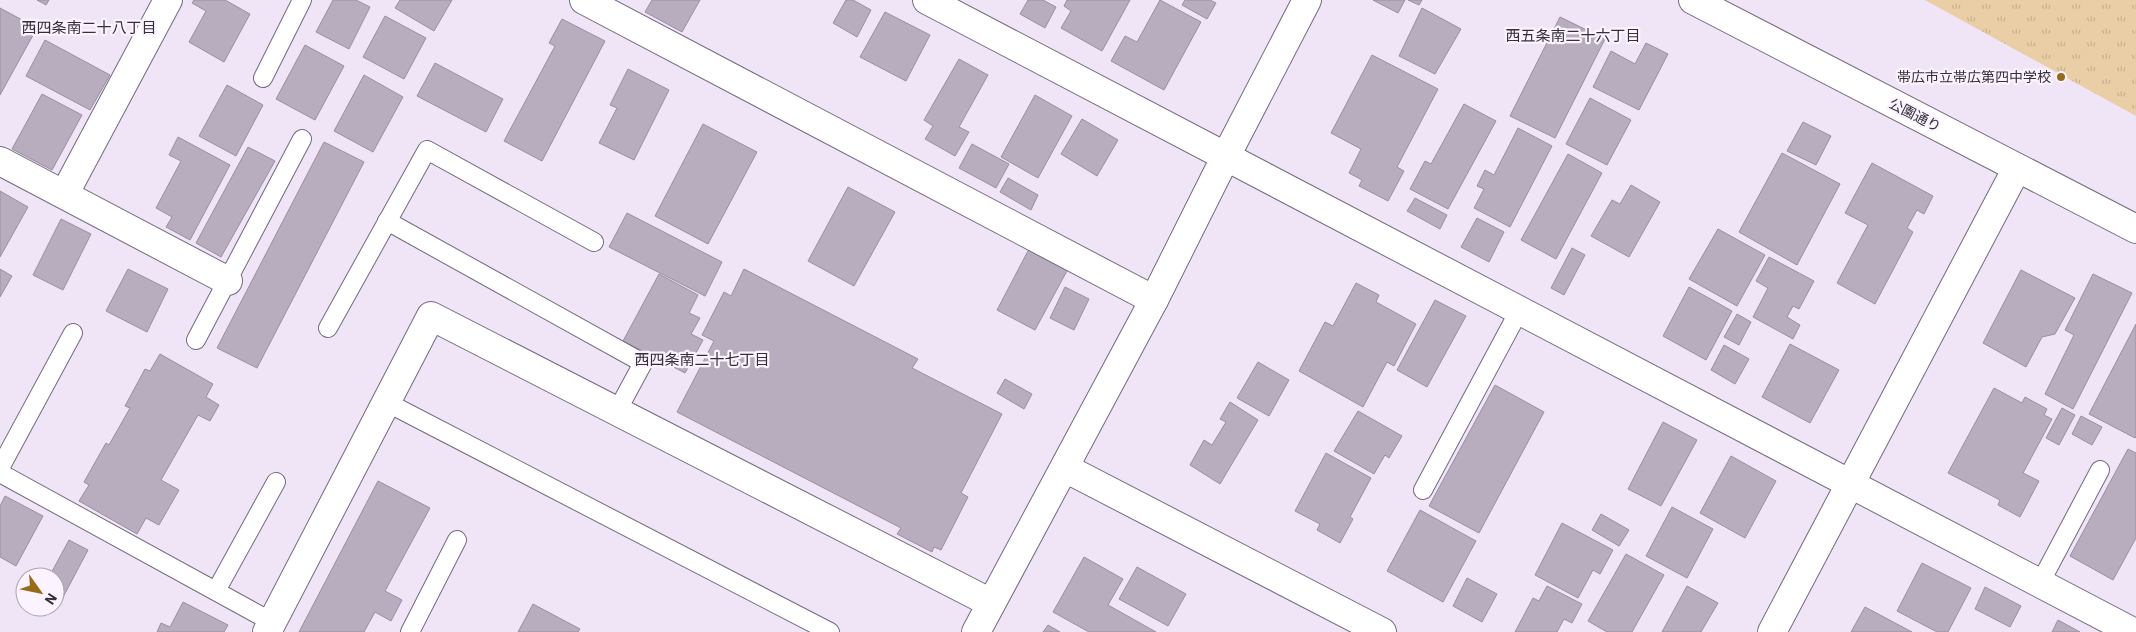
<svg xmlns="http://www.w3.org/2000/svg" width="2136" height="632" viewBox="0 0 2136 632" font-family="'IBM Plex Sans','Noto Sans JP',sans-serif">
  <defs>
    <pattern id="park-tufts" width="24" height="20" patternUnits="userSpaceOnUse" patternTransform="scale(1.25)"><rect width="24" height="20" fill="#eacea6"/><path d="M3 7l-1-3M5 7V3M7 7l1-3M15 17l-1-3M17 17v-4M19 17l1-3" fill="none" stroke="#c9b190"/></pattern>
  </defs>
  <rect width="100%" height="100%" fill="#f0e4f7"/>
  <path fill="url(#park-tufts)" d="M1925 0H2136V116Z"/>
  <g fill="#b8acbf" stroke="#9a8ea0">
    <path d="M37 0H49L46 5Z"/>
    <path d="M194 0H225L250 14 224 62 189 42 206 11 192 3Z"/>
    <path d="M333 0H356L370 7 349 49 316 32Z"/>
    <path d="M400 0H452L434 31 395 8Z"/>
    <path d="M652 0H700L682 32 645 12Z"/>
    <path d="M846 0H853L871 10 857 37 833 23Z"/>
    <path d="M1028 0H1043L1056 7 1045 28 1020 14Z"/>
    <path d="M1067 0H1130L1102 51 1061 28 1071 11 1064 6Z"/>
    <path d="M1160 0 1201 22 1164 90 1111 61 1125 36 1137 42Z"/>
    <path d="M1185 0H1210L1216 3 1207 19 1182 5Z"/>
    <path d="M1373 0H1405L1398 13Z"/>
    <path d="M1408 0H1422L1419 5Z"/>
    <path d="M0 8 37 28 0 95Z"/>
    <path d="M1422 8 1461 29 1435 74 1399 56Z"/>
    <path d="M885 12 930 35 906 81 860 57Z"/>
    <path d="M385 16 426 38 404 79 363 57Z"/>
    <path d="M1560 17 1605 39 1555 138 1510 116Z"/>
    <path d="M562 19 605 41 542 161 504 141 555 46 549 43Z"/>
    <path d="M45 40 110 75 90 110 26 76Z"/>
    <path d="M1646 43 1668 54 1639 110 1593 87 1611 51 1635 64Z"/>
    <path d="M305 45 344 66 315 120 276 99Z"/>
    <path d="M1372 55 1438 89 1397 167 1404 171 1388 201 1359 186 1362 180 1349 173 1361 149 1331 133Z"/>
    <path d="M959 59 988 75 959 127 969 132 955 156 925 139 933 126 924 120Z"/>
    <path d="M435 63 503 99 486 132 417 96Z"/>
    <path d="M628 69 669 90 634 160 599 143 617 108 610 105Z"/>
    <path d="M364 75 403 97 373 152 334 131Z"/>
    <path d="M227 85 263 105 236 156 199 136Z"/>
    <path d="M42 94 82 115 52 170 12 149Z"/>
    <path d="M1035 95 1072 116 1038 178 1001 157Z"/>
    <path d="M1590 98 1631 120 1607 165 1566 144Z"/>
    <path d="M1464 104 1496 121 1448 209 1410 189 1425 161 1431 164Z"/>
    <path d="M1082 119 1118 140 1097 176 1061 154Z"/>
    <path d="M1803 122 1831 136 1816 165 1787 151Z"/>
    <path d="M703 124 757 152 708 244 655 216Z"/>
    <path d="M1518 128 1552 146 1510 227 1474 208 1484 189 1477 186 1485 170 1494 175Z"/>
    <path d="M178 137 230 165 190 240 166 227 172 217 156 208 181 161 169 155Z"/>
    <path d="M324 142 364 162 257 368 217 348Z"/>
    <path d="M972 144 1009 164 996 188 959 168Z"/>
    <path d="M248 147 275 161 221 257 196 243Z"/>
    <path d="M1782 153 1840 184 1797 265 1739 232Z"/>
    <path d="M1568 154 1602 173 1556 259 1521 240Z"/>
    <path d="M1872 163 1933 196 1924 214 1917 210 1907 228 1913 232 1875 304 1837 283 1868 225 1845 213Z"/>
    <path d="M1008 178 1038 195 1031 210 1000 192Z"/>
    <path d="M1631 185 1660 202 1629 257 1591 236 1612 200 1620 204Z"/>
    <path d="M848 187 895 212 854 286 808 261Z"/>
    <path d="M0 191 28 207 0 257Z"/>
    <path d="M1415 198 1447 215 1440 229 1407 211Z"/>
    <path d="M627 213 722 262 705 296 609 247Z"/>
    <path d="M1477 218 1504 232 1489 262 1461 247Z"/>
    <path d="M61 219 91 234 63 290 33 275Z"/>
    <path d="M1718 229 1765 255 1737 306 1689 279Z"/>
    <path d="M1572 248 1585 255 1564 295 1551 288Z"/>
    <path d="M1029 249 1068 269 1035 330 997 310Z"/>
    <path d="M1769 257 1814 281 1799 309 1793 306 1787 317 1800 325 1793 339 1753 317 1768 288 1756 281Z"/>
    <path d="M0 269 12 276 0 297Z"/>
    <path d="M128 269 168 289 147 332 106 311Z"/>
    <path d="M744 269 918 359 912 368 1002 414 961 493 968 497 941 550 934 547 932 552 897 534 901 528 677 412 714 341 702 335 724 292 731 296Z"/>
    <path d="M2021 270 2075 298 2055 334 2042 337 2026 367 1983 343Z"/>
    <path d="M659 274 698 295 689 313 700 318 691 334 703 340 685 373 623 341Z"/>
    <path d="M2093 274 2132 293 2073 409 2045 394 2074 335 2065 330Z"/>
    <path d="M1356 283 1379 295 1376 302 1416 324 1394 366 1387 362 1363 407 1299 371 1325 322 1333 326Z"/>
    <path d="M1065 287 1089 299 1074 330 1050 318Z"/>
    <path d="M1689 287 1732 311 1706 360 1663 336Z"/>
    <path d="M1435 300 1466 316 1427 387 1397 370Z"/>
    <path d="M1737 314 1751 322 1739 345 1724 337Z"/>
    <path d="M2136 324V437L2135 438 2089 414Z"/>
    <path d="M1790 344 1839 370 1810 423 1762 397Z"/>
    <path d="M1724 345 1749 359 1735 384 1711 370Z"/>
    <path d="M160 354 213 384 206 397 219 405 210 421 198 415 161 480 179 490 159 525 146 518 137 534 79 501 89 485 84 482 106 443 109 445 130 408 125 406 145 369 150 371Z"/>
    <path d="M1258 362 1289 380 1269 416 1237 398Z"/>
    <path d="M1005 379 1032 394 1024 409 997 393Z"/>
    <path d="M1495 385 1544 412 1479 533 1429 506Z"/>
    <path d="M1994 388 2022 403 2025 397 2047 409 2044 415 2052 419 2023 473 2039 481 2020 517 1998 505 2000 500 1948 473Z"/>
    <path d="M1230 402 1258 420 1220 484 1190 465 1204 440 1212 445 1226 422 1220 419Z"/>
    <path d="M2062 408 2075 415 2059 445 2046 438Z"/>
    <path d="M1358 411 1402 436 1389 458 1385 455 1374 474 1334 451Z"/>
    <path d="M2081 416 2102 427 2092 445 2072 434Z"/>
    <path d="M1663 422 1697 440 1661 506 1628 489Z"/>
    <path d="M2128 449 2136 453V538L2113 580 2070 556Z"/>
    <path d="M1326 453 1371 478 1350 517 1353 519 1340 543 1317 530 1320 524 1295 511Z"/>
    <path d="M1731 456 1776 481 1745 538 1700 513Z"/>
    <path d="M378 481 430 508 385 591 402 600 391 621 375 612 364 632H299Z"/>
    <path d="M5 496 43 516 16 566 0 557V506Z"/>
    <path d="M1672 507 1713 529 1687 578 1646 556Z"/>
    <path d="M1420 510 1476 541 1443 602 1387 571Z"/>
    <path d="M1601 514 1629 530 1619 546 1592 530Z"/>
    <path d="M1562 523 1613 550 1600 574 1593 570 1578 598 1535 575Z"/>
    <path d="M69 540 88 550 61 601 55 598V577H49Z"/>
    <path d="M1626 554 1664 575 1632 632H1607L1588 621Z"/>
    <path d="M1084 557 1123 579 1108 605 1156 632H1089L1053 612Z"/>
    <path d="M1922 563 1971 588 1948 632H1937L1897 611Z"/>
    <path d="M1137 567 1186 594 1168 626 1119 599Z"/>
    <path d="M1467 578 1497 594 1482 622 1453 606Z"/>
    <path d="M1547 586 1582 604 1572 623 1564 619 1557 632H1515L1533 598 1539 601Z"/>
    <path d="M1687 586 1718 603 1701 632H1662Z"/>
    <path d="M1985 587 2021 606 2010 627 1975 609Z"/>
    <path d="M183 602 228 625 224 632H157L161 623 170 627Z"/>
    <path d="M533 604 580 629 578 632H518Z"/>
    <path d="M1865 607 1912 632H1851Z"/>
    <path d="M2058 620 2080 632H2052Z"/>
    <path d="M1048 625 1060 632H1043Z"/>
  </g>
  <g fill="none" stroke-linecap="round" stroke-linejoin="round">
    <defs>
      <g id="service">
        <path d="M263 78 302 0"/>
        <path d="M387 221 643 363 617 411"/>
        <path d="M328 328 427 150 594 242"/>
        <path d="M196 340 302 139"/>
        <path d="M386 402 830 632"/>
        <path d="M0 468 73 333"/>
        <path d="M0 473 272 622"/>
        <path d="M1423 490 1519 311"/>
        <path d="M2040 583 2100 470"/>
        <path d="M216 591 276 482"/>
        <path d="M410 632 457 540"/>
      </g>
      <g id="minor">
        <path d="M584 0 1154 300"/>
        <path d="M927 0 2133 632"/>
        <path d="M0 161 228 281"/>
        <path d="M65 193 168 0"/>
        <path d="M1065 468 1382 632"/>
        <path d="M267 632 431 316 991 603"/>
        <path d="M976 632 1154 300 1225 158 1307 0"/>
        <path d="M1772 632 2017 168"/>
      </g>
      <path id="tertiary" d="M1693 0 2136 229"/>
    </defs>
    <use href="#service" stroke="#746a7b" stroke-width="20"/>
    <use href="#minor" stroke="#746a7b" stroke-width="30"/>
    <use href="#tertiary" stroke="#746a7b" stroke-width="30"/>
    <use href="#service" stroke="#fff" stroke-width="18"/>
    <use href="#minor" stroke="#fff" stroke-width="28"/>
    <use href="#tertiary" stroke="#fff" stroke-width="28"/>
  </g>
  <circle fill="#976b18" stroke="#fbf3ff" stroke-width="2" cx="2061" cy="77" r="5"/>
  <g text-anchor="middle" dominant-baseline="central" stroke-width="4.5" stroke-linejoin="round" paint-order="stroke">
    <g font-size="14" fill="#353038" stroke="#fbf3ff" text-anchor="end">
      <text x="2051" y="77">帯広市立帯広第四中学校</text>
    </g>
    <g font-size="14" fill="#353038" stroke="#fbf3ff">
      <text transform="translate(1915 115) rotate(27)">公園通り</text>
    </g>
    <g font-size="15" fill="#353038" stroke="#fbf3ff">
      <text x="89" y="27">西四条南二十八丁目</text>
      <text x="1573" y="35">西五条南二十六丁目</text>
      <text x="702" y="359">西四条南二十七丁目</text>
    </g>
  </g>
  <g transform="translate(40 592) rotate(123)"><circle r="24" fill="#fbf3ff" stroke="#aca5af"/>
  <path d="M0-4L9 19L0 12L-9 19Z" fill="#976b18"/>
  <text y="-8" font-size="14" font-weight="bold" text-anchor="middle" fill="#353038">N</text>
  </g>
</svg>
